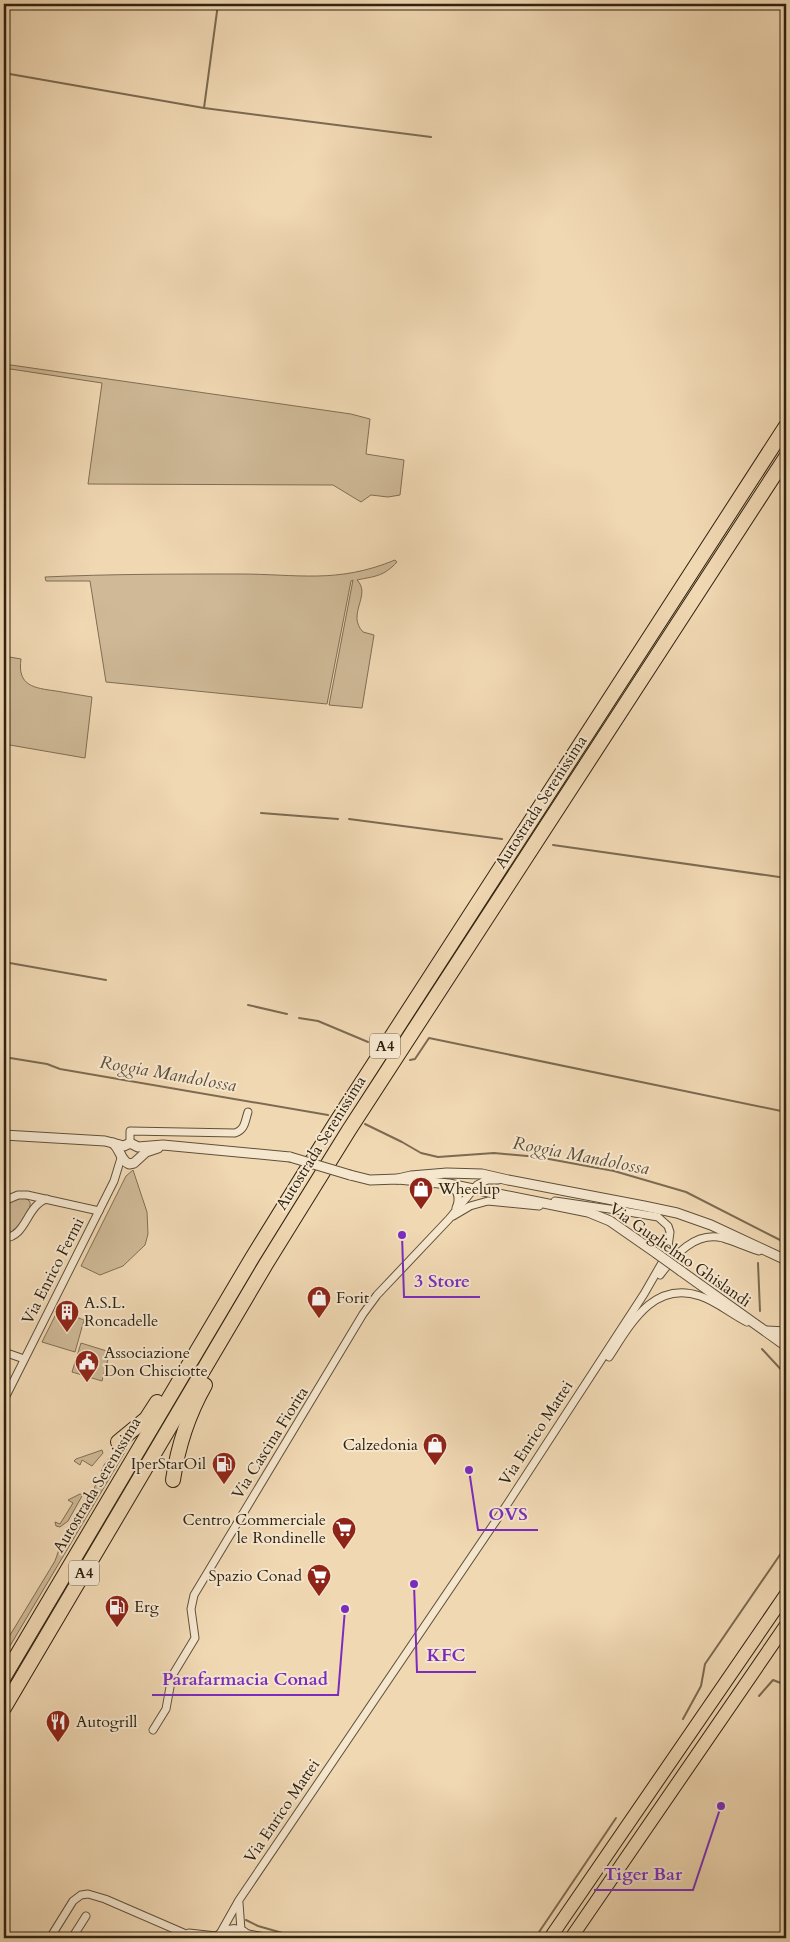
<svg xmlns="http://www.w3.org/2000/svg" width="790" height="1942" viewBox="0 0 790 1942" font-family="Cardo,serif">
  <rect width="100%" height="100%" fill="#f0d8b3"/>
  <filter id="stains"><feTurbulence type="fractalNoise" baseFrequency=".004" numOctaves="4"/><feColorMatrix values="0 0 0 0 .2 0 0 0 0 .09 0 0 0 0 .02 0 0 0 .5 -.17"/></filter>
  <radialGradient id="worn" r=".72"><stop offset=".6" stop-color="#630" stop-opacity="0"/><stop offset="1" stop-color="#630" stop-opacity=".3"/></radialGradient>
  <g fill="#cfb997" stroke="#806e54">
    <path d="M4 364 351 414 370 419 366 454 404 460 400 495 388 497 371 495 361 502 333 485 88 484 102 383 4 368Z"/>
    <path d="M395 560 397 562C383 577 375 576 357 580 372 595 346 614 363 632L374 635 362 708 329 705 353 580 351 581 327 704 106 682 90 581H46L45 577C110 574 174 574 239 574 298 574 337 584 395 560Z"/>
    <path d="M4 656 21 659C17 686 34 688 56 691 68 693 80 695 92 697L85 758 4 744Z"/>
    <path d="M133 1170 147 1212 148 1234 145 1245 123 1266 100 1275 81 1266 126 1176Z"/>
    <path d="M22 1198 27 1199 30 1202C32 1213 14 1233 4 1235 4 1217 0 1200 22 1198Z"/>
    <path d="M58 1310 84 1320 75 1352 42 1342Z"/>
    <path d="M81 1343 110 1352 102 1381 72 1372Z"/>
    <path d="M128 1441 129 1443 125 1452 4 1656V1645L55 1561 62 1541 86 1508 104 1465 118 1447Z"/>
    <path d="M102 1450 103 1453 92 1466 82 1460 80 1465 74 1461 76 1459Z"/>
    <path d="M80 1494 83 1495 82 1496 68 1521 60 1527 56 1526 55 1522 60 1524 73 1503 68 1500Z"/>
  </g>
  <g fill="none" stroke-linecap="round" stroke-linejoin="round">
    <g stroke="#7c6a51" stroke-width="2">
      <path d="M4 73 204 108 431 137"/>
      <path d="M204 108 218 4"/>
      <path d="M261 813 338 819"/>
      <path d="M349 819 502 839"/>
      <path d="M553 845 786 878"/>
      <path d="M4 962 106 980"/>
      <path d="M248 1005 287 1014"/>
      <path d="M299 1018 318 1021 368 1042"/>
      <path d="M4 1057 47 1064 60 1069 328 1115"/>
      <path d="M410 1060 415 1059 429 1038 786 1112"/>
      <path d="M365 1124 402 1142 421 1153 438 1157 494 1153 538 1157 614 1171 686 1192 786 1243"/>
      <path d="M758 1263 760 1311"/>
      <path d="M762 1349 786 1375"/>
      <path d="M759 1696 773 1680 786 1685"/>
      <path d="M683 1719 701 1686 705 1664 786 1546"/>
      <path d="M246 1920 258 1926 300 1938"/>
      <path d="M535 1938 616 1818"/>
    </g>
    <defs>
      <g id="minor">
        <path d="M130 1143V1131L235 1133C245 1130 245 1121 248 1112"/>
        <path d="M450 1185C459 1191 460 1199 456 1208"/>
        <path d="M4 1201 18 1195H27L99 1211"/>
        <path d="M453 1216 470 1206 488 1201 539 1206"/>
        <path d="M4 1238C27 1237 26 1205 47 1199"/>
        <path d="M660 1275C675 1255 695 1231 723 1238 735 1242 747 1247 759 1251"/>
        <path d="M4 1352 24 1359"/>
        <path d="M609 1357C630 1325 653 1280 700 1296 716 1301 731 1314 747 1322"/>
        <path d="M4 1400 114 1181 121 1158"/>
        <path d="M153 1730 166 1709 172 1676 195 1638 191 1609 194 1595 363 1314 377 1295 449 1219 477 1185 487 1180H498"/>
        <path d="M239 1903 241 1930"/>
        <path d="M221 1932 239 1900 508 1503 644 1294 667 1254 670 1232 668 1226 658 1217 623 1211 555 1201"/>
        <path d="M189 1933 216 1936"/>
        <path d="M248 1934 271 1938"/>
        <path d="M50 1938 73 1901 81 1895 88 1894 105 1899 195 1938"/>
        <path d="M72 1938 86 1916"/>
        <path d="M215 1938C225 1926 241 1925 251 1938"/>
      </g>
      <g id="tertiary">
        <path d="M4 1135 105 1141 124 1146 130 1143 138 1147 163 1145 290 1157"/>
        <path d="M113 1143C121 1150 120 1160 129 1164L134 1163 146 1152 158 1148"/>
        <path d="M350 1175 370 1180 398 1179 449 1184 588 1212 610 1221 656 1253"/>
        <path d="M398 1179 411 1176 447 1173 482 1174 508 1180 644 1206 677 1213 711 1225 786 1260"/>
        <path d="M681 1271 786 1346"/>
        <path d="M767 1331 786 1332"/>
      </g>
      <g id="trunk">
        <path d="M550 1938 786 1594"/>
        <path d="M571 1938 786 1625"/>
      </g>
      <g id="motorway">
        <path d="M118 1442 146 1419 157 1402"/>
        <path d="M173 1480C178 1446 188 1415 205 1385"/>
        <path d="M4 1677 252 1258 335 1124 786 426"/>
        <path d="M4 1708 266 1264 349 1130 786 457"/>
      </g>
    </defs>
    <use href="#minor" stroke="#605039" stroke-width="9"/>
    <use href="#tertiary" stroke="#605039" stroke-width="11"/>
    <use href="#trunk" stroke="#302210" stroke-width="14"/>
    <use href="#motorway" stroke="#302210" stroke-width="16"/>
    <use href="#minor" stroke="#f5e6ce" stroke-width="7"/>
    <use href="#tertiary" stroke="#f5e6ce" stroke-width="9"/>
    <use href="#trunk" stroke="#f0d8b3" stroke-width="12"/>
    <use href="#motorway" stroke="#f0d8b3" stroke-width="14"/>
    <defs>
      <g id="tertiary-bridge">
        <path d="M290 1157 350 1175"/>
        <path d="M656 1253 681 1271"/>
      </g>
    </defs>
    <use href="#tertiary-bridge" stroke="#605039" stroke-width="11" stroke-linecap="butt"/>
    <use href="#tertiary-bridge" stroke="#f5e6ce" stroke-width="9"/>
  </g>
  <defs>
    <symbol id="shop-pin" viewBox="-11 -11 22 30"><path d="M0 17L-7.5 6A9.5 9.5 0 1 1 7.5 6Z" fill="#8f2418" stroke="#f5e6ce"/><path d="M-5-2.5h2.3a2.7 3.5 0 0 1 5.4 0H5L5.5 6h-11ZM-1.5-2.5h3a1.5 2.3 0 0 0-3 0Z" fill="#fff"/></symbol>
    <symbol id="building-pin" viewBox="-11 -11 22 30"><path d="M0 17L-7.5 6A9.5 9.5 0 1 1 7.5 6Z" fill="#8f2418" stroke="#f5e6ce"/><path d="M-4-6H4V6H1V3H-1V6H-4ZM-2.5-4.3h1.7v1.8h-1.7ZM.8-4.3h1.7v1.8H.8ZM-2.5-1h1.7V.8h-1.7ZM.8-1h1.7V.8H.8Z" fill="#fff"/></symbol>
    <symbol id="civic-pin" viewBox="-11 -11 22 30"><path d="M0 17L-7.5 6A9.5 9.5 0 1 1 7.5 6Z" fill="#8f2418" stroke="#f5e6ce"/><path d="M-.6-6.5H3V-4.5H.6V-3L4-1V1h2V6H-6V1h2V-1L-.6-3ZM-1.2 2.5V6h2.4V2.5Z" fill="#fff"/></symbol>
    <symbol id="fuel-pin" viewBox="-11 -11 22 30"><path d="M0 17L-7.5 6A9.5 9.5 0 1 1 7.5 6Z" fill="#8f2418" stroke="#f5e6ce"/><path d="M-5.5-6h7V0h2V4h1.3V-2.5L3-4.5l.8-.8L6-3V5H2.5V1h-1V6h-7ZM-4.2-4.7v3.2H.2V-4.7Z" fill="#fff"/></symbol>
    <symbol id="supermarket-pin" viewBox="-11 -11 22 30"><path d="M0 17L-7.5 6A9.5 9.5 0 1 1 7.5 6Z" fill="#8f2418" stroke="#f5e6ce"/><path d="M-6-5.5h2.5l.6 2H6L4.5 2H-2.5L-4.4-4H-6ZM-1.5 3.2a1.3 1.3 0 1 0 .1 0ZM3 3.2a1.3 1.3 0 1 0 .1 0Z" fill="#fff"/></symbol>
    <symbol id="restaurant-pin" viewBox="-11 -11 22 30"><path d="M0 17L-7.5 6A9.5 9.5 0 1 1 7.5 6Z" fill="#8f2418" stroke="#f5e6ce"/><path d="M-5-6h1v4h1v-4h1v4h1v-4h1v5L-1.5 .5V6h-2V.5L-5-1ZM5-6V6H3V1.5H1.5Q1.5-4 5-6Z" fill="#fff"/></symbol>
  </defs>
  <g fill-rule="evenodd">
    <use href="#shop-pin" x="407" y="1175" width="28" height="38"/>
    <use href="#shop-pin" x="305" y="1284" width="28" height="38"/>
    <use href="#building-pin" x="53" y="1298" width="28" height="38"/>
    <use href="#civic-pin" x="73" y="1348" width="28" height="38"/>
    <use href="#shop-pin" x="421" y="1431" width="28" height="38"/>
    <use href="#fuel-pin" x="210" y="1450" width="28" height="38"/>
    <use href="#supermarket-pin" x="330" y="1515" width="28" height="38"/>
    <use href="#supermarket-pin" x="305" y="1562" width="28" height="38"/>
    <use href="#fuel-pin" x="103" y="1593" width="28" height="38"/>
    <use href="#restaurant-pin" x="44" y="1708" width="28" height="38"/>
  </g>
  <g text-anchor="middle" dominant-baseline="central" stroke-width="4" stroke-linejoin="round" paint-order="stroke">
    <g fill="#f5e6ce" stroke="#6b5d49" stroke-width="1">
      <rect x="370" y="1033.5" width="30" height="25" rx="4"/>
      <rect x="69" y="1560.5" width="30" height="25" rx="4"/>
    </g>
    <g font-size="15" font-weight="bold" fill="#302210">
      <text x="385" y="1046">A4</text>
      <text x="84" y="1573">A4</text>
    </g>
    <g font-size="16" fill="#302210" stroke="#f5e6ce">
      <text transform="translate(541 802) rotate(-57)">Autostrada Serenissima</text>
      <text transform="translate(321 1143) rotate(-58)">Autostrada Serenissima</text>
      <text transform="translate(680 1255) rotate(35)">Via Guglielmo Ghislandi</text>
      <text transform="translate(53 1271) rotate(-63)">Via Enrico Fermi</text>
      <text transform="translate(536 1433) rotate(-57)">Via Enrico Mattei</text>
      <text transform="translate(270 1443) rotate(-58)">Via Cascina Fiorita</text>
      <text transform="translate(97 1485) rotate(-59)">Autostrada Serenissima</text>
      <text transform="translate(282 1811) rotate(-56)">Via Enrico Mattei</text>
    </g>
    <g font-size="16" fill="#302210" stroke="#f5e6ce" text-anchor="start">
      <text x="438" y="1189">Wheelup</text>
      <text x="336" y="1298">Forit</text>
      <text x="84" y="1303">A.S.L.<tspan x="84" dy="18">Roncadelle</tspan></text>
      <text x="104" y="1353">Associazione<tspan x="104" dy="18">Don Chisciotte</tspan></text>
      <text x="418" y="1445" text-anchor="end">Calzedonia</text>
      <text x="206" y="1464" text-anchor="end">IperStarOil</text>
      <text x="326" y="1520" text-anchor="end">Centro Commerciale<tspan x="326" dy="18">le Rondinelle</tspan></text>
      <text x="302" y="1576" text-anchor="end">Spazio Conad</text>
      <text x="134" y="1607">Erg</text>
      <text x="76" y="1722">Autogrill</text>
    </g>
    <g font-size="18" font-style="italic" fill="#5c4c36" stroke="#f5e6ce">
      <text transform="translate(168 1074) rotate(10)">Roggia Mandolossa</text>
      <text transform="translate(581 1156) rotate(11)">Roggia Mandolossa</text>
    </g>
  </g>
  <path fill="none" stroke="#7b2cbf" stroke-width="2" d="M402 1235L404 1297H480M469 1470L478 1530H538M414 1584L417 1672H476M345 1609L338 1695H152M721 1806L693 1890H594"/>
  <g fill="#7b2cbf" stroke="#f5e6ce" stroke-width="2">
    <circle cx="402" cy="1235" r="5"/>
    <circle cx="469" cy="1470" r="5"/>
    <circle cx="414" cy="1584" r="5"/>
    <circle cx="345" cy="1609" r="5"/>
    <circle cx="721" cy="1806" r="5"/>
  </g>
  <g font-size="18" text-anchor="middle" font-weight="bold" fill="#7b2cbf" stroke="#f5e6ce" stroke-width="4" stroke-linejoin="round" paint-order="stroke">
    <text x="442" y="1287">3 Store</text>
    <text x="508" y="1520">OVS</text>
    <text x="446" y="1661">KFC</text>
    <text x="245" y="1685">Parafarmacia Conad</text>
    <text x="643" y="1880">Tiger Bar</text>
  </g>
  <rect width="790" height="1942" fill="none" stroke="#f0d8b3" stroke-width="20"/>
  <rect x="5" y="5" width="780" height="1932" fill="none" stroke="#302210" stroke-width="2.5"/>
  <rect x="10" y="10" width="770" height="1922" fill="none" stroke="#302210"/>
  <rect width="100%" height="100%" filter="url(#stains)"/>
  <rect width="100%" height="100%" fill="url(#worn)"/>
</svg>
